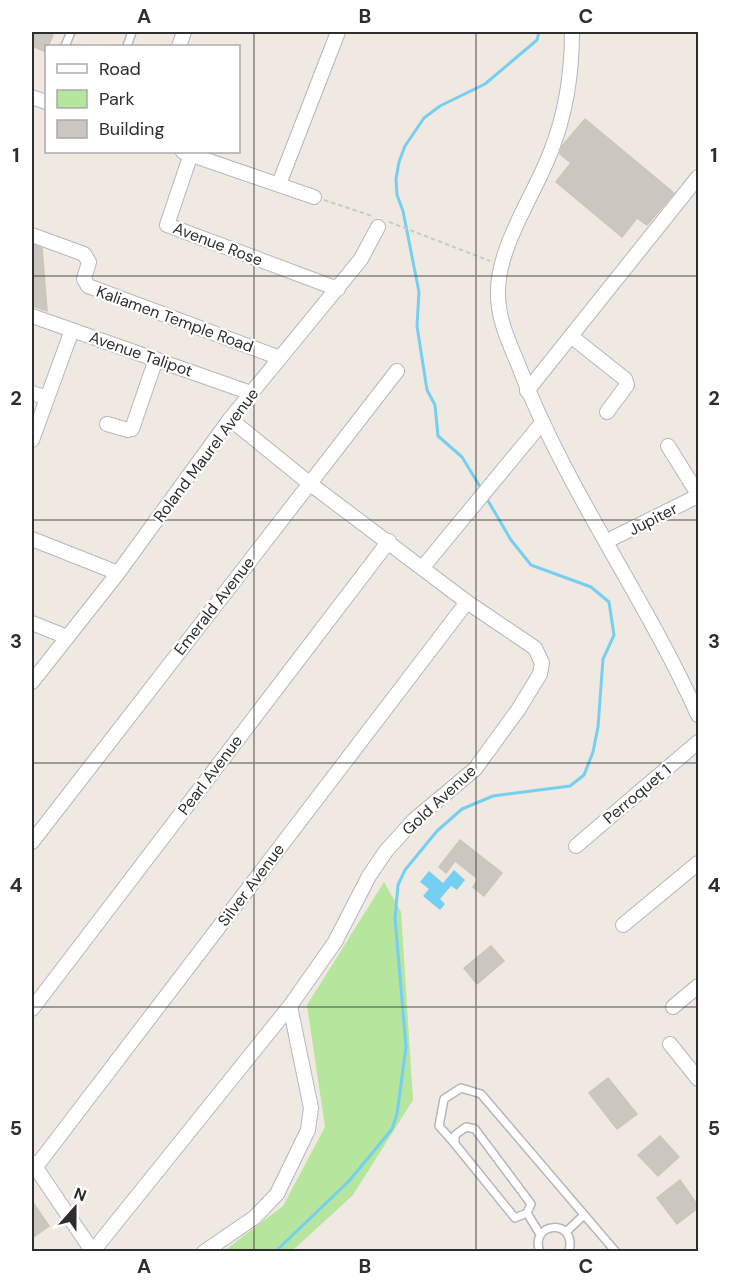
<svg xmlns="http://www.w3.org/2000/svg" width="730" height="1283" viewBox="0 0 730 1283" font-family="'DM Sans',sans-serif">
  <rect width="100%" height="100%" fill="#efe9e1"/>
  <path fill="#b6e59e" d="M384 882 401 912 413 1100 353 1195 292 1251H224L283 1206 325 1127 307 1005Z"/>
  <path fill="#75cff0" d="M454 870 465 880 457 890 451 886 440 899 445 904 440 910 423 896 429 889 420 882 429 871 443 883Z"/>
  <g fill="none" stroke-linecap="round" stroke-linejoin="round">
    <g stroke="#75cff0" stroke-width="3">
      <path d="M482 490 462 457 438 436 435 405 427 390 417 326 419 292 403 211 397 195 396 179 399 162 405 146 424 118 440 106 485 84 537 40 539 32"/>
      <path d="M275 1252 349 1181 392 1129 397 1114 406 1047 395 918 398 885 405 870 437 831 462 809 493 796 570 786 584 775 593 752 598 727 603 659 614 635 609 602 591 587 531 565 511 540 487 499"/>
    </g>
  </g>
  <g fill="#cbc7bf" stroke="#cbc5ba" stroke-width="1.5">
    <path d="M32 32H54L46 52 32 46Z"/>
    <path d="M585 119 674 193 647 225 637 218 622 237 556 182 571 163 560 154 562 146Z"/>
    <path d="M32 244 42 248 47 311 32 306Z"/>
    <path d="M460 840 502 873 484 896 473 887 478 879 455 861 446 873 439 867Z"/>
    <path d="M491 946 504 961 477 984 464 968Z"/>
    <path d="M608 1078 637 1114 617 1129 589 1093Z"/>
    <path d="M660 1136 679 1157 658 1176 638 1155Z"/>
    <path d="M680 1180 699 1207 677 1224 657 1198Z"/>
    <path d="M32 1201 49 1226 32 1238Z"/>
  </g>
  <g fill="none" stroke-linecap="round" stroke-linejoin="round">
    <defs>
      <g id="lane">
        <path d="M65 46 71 32"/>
        <path d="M127 46 132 32"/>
        <path d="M455 1144 439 1126 444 1099 461 1088 481 1094 616 1252"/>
        <path d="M527 1213 531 1204 475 1129 466 1127 455 1135V1144L515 1218 527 1213 540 1234"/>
        <path d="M566 1232 584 1215"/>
        <path d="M540 1252C528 1222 578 1217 569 1252"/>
      </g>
      <g id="street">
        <path d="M572 32C572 72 566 113 551 151 535 194 499 244 498 290 497 317 508 340 518 364 564 487 644 595 698 715"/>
        <path d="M179 46 184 32"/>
        <path d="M32 97 46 102"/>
        <path d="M183 152 314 197"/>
        <path d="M191 154 167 225 338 289"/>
        <path d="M279 184 338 32"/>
        <path d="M32 235 84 254 89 262 84 279 88 286 280 358"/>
        <path d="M32 316 251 393"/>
        <path d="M572 337 625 379 627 385 607 412"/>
        <path d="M527 391 698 177"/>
        <path d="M32 393 47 398"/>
        <path d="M107 424 128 430 132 429 156 359"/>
        <path d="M32 440 72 330"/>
        <path d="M668 446 698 494"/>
        <path d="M32 539 118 573"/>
        <path d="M607 541 698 496"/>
        <path d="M423 567 541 424"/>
        <path d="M32 623 67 637"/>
        <path d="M32 682 118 573 230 419 361 259 378 227"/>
        <path d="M32 842 397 371"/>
        <path d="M576 846 698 742"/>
        <path d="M623 925 698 863"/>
        <path d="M673 1007 698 986"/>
        <path d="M32 1009 389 541"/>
        <path d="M670 1044 698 1079"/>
        <path d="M32 1162 93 1252"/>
        <path d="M35 1168 467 602"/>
        <path d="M93 1251 290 1006 335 942 369 876 386 851 414 820 475 769 518 710 540 674 542 663 535 648 467 602 309 483 230 419"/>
        <path d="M204 1252 255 1217 277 1194 308 1130 311 1108 290 1006"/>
      </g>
    </defs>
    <use href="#lane" stroke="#b4b7c1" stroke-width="10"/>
    <use href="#street" stroke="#b4b7c1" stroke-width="16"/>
    <g stroke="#c9c9c9" stroke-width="2" stroke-dasharray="4.5 3" stroke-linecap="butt">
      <path d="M324 200 372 216"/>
      <path d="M389 222 490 261"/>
    </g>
    <use href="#lane" stroke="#fff" stroke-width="7"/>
    <use href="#street" stroke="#fff" stroke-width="14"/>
  </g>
  <path fill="none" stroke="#2e2e2e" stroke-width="1.5" stroke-opacity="0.55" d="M254 32V1252M476 32V1252M32 276H698M32 520H698M32 763H698M32 1007H698"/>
  <g text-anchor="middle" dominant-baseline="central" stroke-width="4.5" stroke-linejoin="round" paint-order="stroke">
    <g font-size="16" fill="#2e2e2e" stroke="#fff">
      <text transform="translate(218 244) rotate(21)">Avenue Rose</text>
      <text transform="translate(175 319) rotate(20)">Kaliamen Temple Road</text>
      <text transform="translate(141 354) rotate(19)">Avenue Talipot</text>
      <text transform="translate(206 455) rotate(-53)">Roland Maurel Avenue</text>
      <text transform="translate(653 519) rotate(-27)">Jupiter</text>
      <text transform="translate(214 606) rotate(-52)">Emerald Avenue</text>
      <text transform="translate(210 775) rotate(-53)">Pearl Avenue</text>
      <text transform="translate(637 794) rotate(-40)">Perroquet 1</text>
      <text transform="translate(439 800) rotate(-43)">Gold Avenue</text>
      <text transform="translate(251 885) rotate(-53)">Silver Avenue</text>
    </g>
  </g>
  <rect width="730" height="1283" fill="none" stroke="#ffffff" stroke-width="66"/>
  <rect x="45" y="45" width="195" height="108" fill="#ffffff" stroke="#ababab" stroke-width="1.5"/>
  <rect x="57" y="64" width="30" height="9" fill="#ffffff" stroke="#ababab" stroke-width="1.5"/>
  <text x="99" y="75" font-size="18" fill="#2e2e2e">Road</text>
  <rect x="57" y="90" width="30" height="18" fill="#b6e59e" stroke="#ababab" stroke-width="1.5"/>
  <text x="99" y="105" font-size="18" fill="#2e2e2e">Park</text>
  <rect x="57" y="120" width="30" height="18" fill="#cbc7bf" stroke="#ababab" stroke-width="1.5"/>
  <text x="99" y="135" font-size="18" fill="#2e2e2e">Building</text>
  <g transform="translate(75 1208) rotate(21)" stroke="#ffffff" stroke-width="4.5" paint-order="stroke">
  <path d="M0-4.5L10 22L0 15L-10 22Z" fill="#2e2e2e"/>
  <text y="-9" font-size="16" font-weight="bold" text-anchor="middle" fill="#2e2e2e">N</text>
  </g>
  <rect x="33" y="33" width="664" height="1217" fill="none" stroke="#2e2e2e" stroke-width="2"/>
  <g font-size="20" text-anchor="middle" font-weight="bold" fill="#2e2e2e">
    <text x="144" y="23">A</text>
    <text x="365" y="23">B</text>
    <text x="586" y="23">C</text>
    <text x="16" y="162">1</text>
    <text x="714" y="162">1</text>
    <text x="16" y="405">2</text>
    <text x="714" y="405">2</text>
    <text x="16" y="648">3</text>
    <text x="714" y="648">3</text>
    <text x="16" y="892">4</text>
    <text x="714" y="892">4</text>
    <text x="16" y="1135">5</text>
    <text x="714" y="1135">5</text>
    <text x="144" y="1273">A</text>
    <text x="365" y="1273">B</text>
    <text x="586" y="1273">C</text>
  </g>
</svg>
